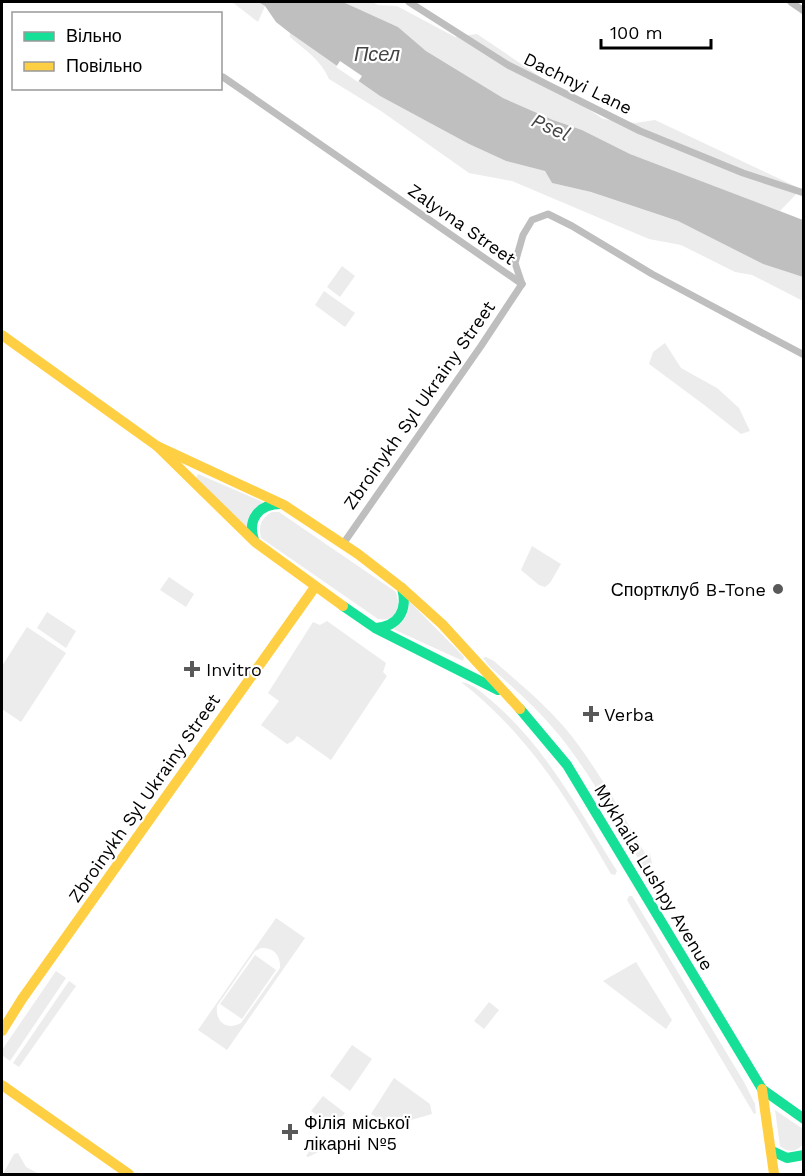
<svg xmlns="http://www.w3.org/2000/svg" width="805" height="1176" viewBox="0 0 805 1176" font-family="'Work Sans',sans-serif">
  <rect width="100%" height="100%" fill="#fff"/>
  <g fill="#ececec" fill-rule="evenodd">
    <path d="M232 2H258L265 6 258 22Z"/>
    <path d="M343 2H372L378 5 397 6 455 37 477 34 603 119 635 123 655 120 801 189 780 211 630 154 582 130 553 120 503 98 426 51 398 27Z"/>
    <path d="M290 33 380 96 469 144 506 161 545 171 552 183 591 192 678 221 763 264 803 277V301L752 275 735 272 681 245 649 239 512 181 469 173 381 111 329 79C321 60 305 50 290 37Z"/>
    <path d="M342 266 355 276 340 297 327 287Z"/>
    <path d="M324 291 355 313 345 327 315 305Z"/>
    <path d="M665 343 681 368 717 388 739 408 750 431 741 434 703 404 649 364 653 352Z"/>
    <path d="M198 474 263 502 251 512 246 529 196 478Z"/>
    <path d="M272 512H279L396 592 399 607C395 617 389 621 378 619L261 538C258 526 261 518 272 512Z"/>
    <path d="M532 546 561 564 550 583 545 587 539 585 521 570Z"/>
    <path d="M169 577 194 594 186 607 160 590Z"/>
    <path d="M409 601 464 657 463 661 393 629C405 622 409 615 409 601Z"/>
    <path d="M47 612 76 631 66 648 37 628Z"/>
    <path d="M327 621 386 663 383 672 387 676 331 760 297 736 293 741 287 744 261 725 279 701 268 693 313 622 320 625Z"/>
    <path d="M27 627 66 653 21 722 2 709V666Z"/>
    <path d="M486 657 494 661C518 682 544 703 565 728 596 765 620 811 645 853L650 854 652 863 651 866 644 868C617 823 592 776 559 735 539 710 514 688 490 667L483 658Z"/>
    <path d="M461 682C474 684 482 693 492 701 546 747 580 812 617 871L615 875 611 874C568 800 530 736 461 682Z"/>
    <path d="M629 896H632L744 1082 755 1104 756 1113 754 1114 627 900Z"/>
    <path d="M276 918 305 938 227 1050 198 1030ZM261 948C273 947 281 955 280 968L241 1023C227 1031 215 1022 217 1006L255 951Z"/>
    <path d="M255 955 276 970 242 1019 220 1004Z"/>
    <path d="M636 962 672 1020 666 1029 603 981Z"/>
    <path d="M56 971 66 978 10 1061 2 1055V1050Z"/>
    <path d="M69 981 76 986 19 1067 13 1063Z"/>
    <path d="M489 1002 499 1010 484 1029 474 1021Z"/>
    <path d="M352 1045 372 1059 350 1091 330 1076Z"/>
    <path d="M394 1078 430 1104 432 1114 390 1126 371 1114Z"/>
    <path d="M323 1096 345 1113 334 1127 311 1111Z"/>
    <path d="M775 1110 803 1129V1144C797 1152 788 1153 780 1146Z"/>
    <path d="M317 1141 327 1148 308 1157 306 1156Z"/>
    <path d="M18 1153 26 1167 39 1174H3L14 1154Z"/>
  </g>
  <path fill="#bfbfbf" d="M258 2H343L398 27 426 51 503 98 553 120 582 130 630 154 803 220V277L763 264 678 221 591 192 552 183 545 171 506 161 469 144 380 96 290 33 276 22 265 6Z"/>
  <path fill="#fff" d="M340 61 362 76 358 82 336 67Z"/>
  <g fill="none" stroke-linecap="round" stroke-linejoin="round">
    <g stroke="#bebebe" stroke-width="7">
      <path d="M409 2 508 65 640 131 743 173 804 193"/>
      <path d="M791 2 804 11"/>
      <path d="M223 77 522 284"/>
      <path d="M522 284 515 263 523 235 532 220 548 214 572 226 652 274 804 355"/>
      <path d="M343 544 481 346 522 284"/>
    </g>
    <g stroke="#16e098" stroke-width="10">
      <path d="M254 540C247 519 259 504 281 504"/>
      <path d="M343 606 375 628 498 690"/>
      <path d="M376 628C399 626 408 610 402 588"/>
      <path d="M520 709 567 765 762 1089 804 1119"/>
      <path d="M772 1151 787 1158 804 1155"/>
    </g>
    <g stroke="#ffcf43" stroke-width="10">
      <path d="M2 335 157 446 255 542 343 606"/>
      <path d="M157 446 284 505 358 554 402 588 442 624 520 709"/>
      <path d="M2 1031 22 999 315 587"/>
      <path d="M2 1085 129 1174"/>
      <path d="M762 1089 774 1174"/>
    </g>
  </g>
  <g fill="#595959" stroke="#fff" stroke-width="2">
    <circle cx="778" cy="589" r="6"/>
    <path d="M189 660h6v6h6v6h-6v6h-6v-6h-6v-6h6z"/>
    <path d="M588 705h6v6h6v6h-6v6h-6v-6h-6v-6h6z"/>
    <path d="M287 1123h6v6h6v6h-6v6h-6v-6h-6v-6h6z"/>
  </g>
  <g text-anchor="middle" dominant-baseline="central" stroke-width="4.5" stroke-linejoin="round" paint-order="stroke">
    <g font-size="18" fill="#000" stroke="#fff">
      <text transform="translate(578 83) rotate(26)">Dachnyi Lane</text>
      <text transform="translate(462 224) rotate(35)">Zalyvna Street</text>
      <text transform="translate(419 405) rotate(-55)">Zbroinykh Syl Ukrainy Street</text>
      <text transform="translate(144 798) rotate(-55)">Zbroinykh Syl Ukrainy Street</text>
      <text transform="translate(654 877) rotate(59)">Mykhaila Lushpy Avenue</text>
    </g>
    <g font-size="18" fill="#000" stroke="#fff" text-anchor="start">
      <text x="766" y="589" text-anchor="end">Спортклуб B-Tone</text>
      <text x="206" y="669">Invitro</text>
      <text x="604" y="714">Verba</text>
      <text x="304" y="1122">Філія міської<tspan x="304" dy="21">лікарні №5</tspan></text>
    </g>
    <g font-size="20" font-style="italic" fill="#444" stroke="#fff">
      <text x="377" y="54">Псел</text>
      <text transform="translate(551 127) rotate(24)">Psel</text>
    </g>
  </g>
  <rect width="805" height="1176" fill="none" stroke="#000000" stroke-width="6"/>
  <rect x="12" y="12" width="210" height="78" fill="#ffffff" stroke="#999999" stroke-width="1.5"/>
  <rect x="24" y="32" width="30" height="9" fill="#16e098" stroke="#999999" stroke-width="1.5"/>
  <text x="66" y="42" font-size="18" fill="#000000">Вільно</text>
  <rect x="24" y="62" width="30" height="9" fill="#ffcf43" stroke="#999999" stroke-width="1.5"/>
  <text x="66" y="72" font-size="18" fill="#000000">Повільно</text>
  <path d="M601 39v9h110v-9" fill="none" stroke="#000000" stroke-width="3"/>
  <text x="610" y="39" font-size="18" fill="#000000" stroke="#ffffff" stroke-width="4.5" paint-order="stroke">100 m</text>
</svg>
